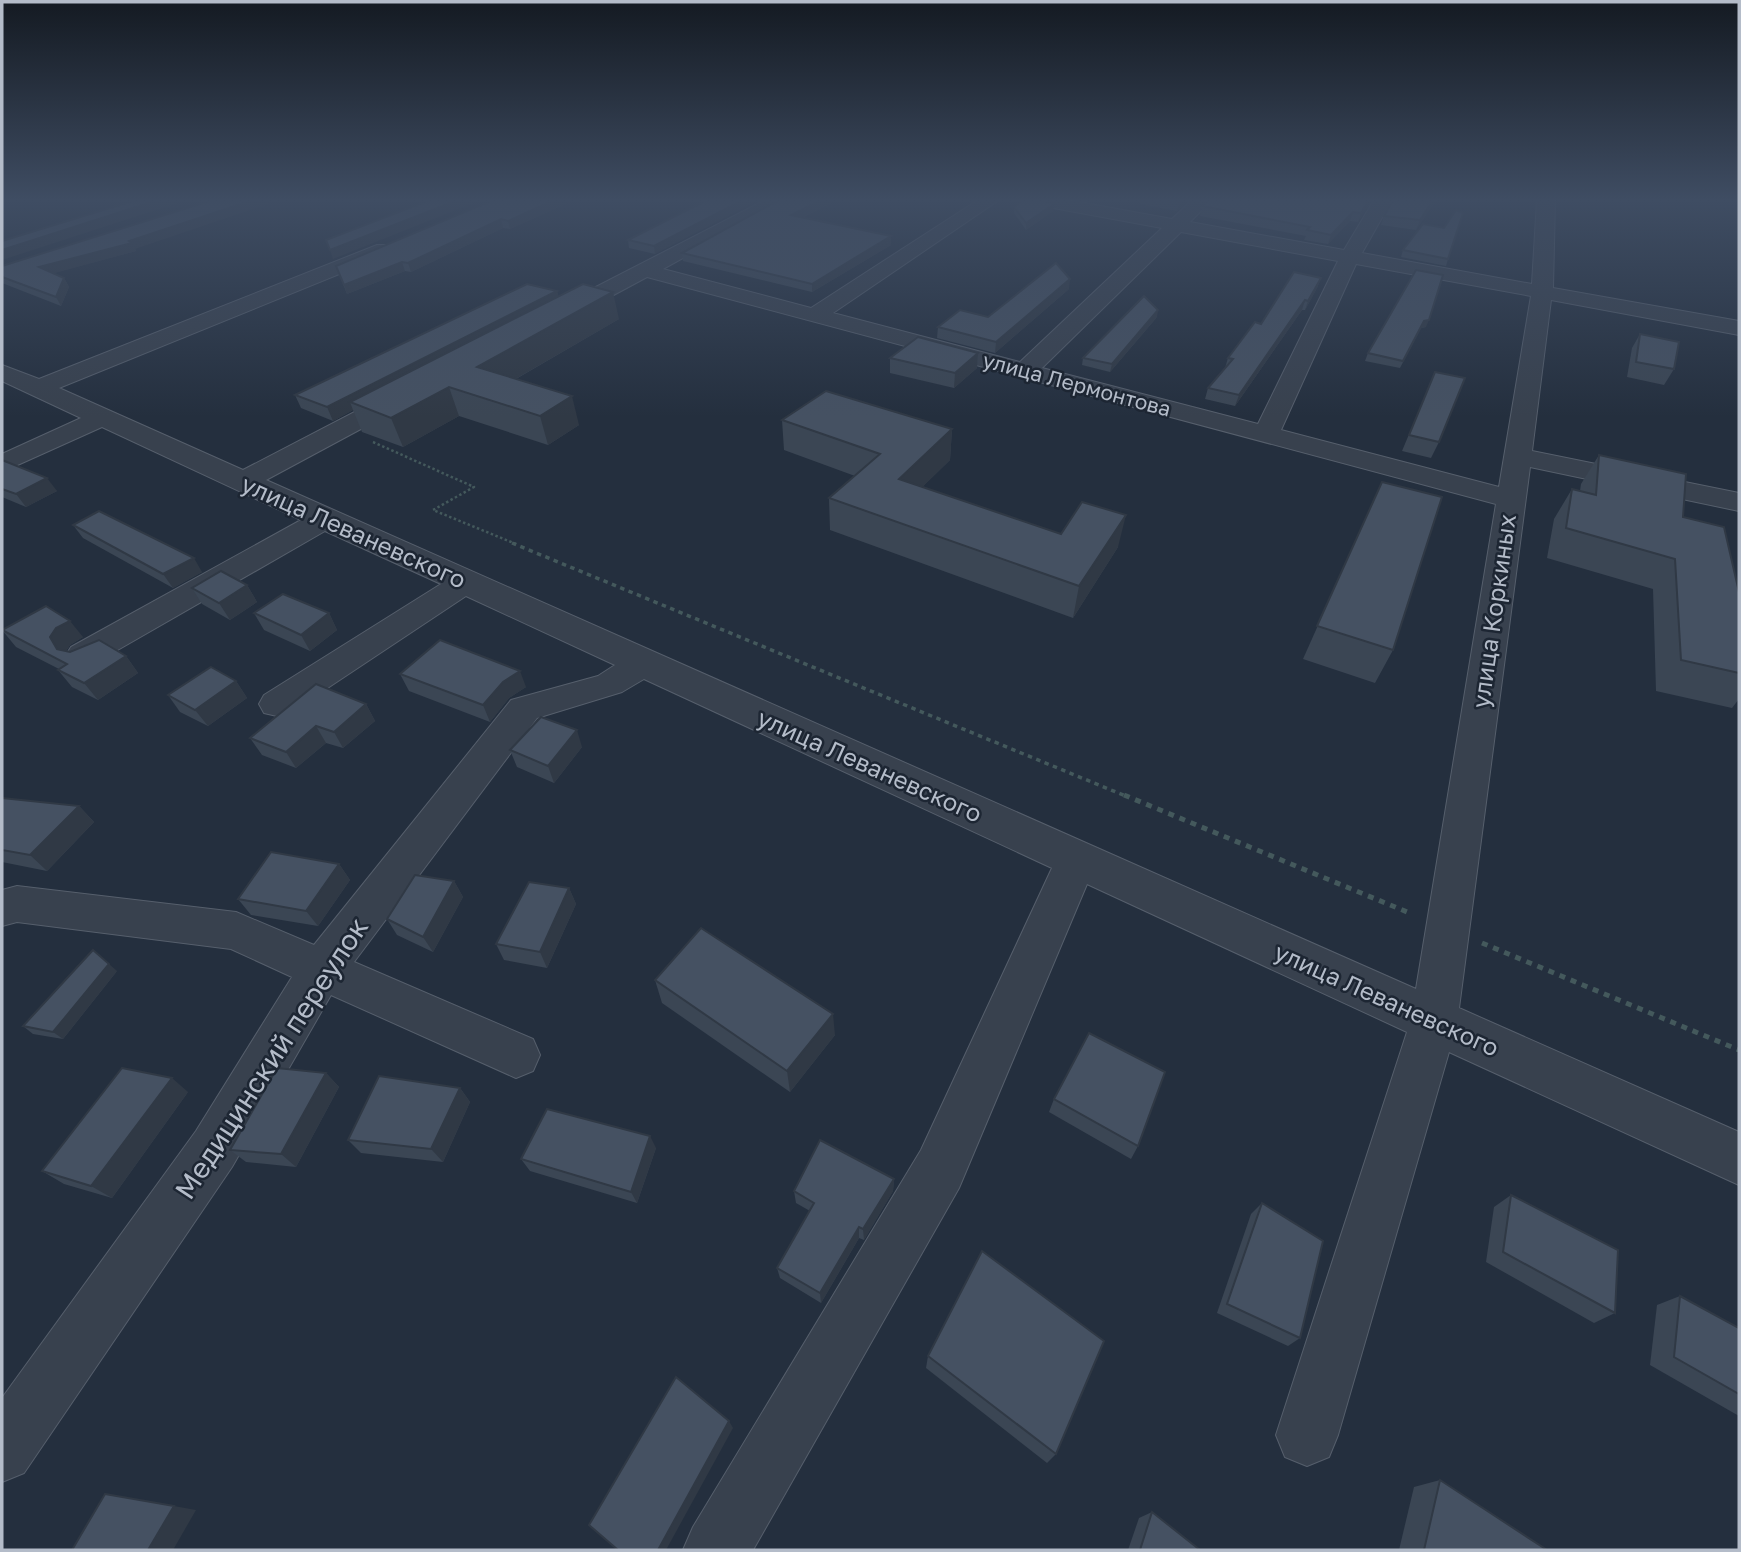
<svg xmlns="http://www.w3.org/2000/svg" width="1741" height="1552" viewBox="0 0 1741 1552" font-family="'Golos Text',sans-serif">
  <rect width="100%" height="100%" fill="#242f3e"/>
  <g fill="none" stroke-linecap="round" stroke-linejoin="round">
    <defs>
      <path id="minor" d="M765 200H788L663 269 811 308 978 200H999L833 313 1020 362 1162 228 1037 205 1028 200H1068L1172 219 1192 200H1212L1190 222 1344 250 1374 200H1392L1362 253 1532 284 1537 200H1555L1553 288 1739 321V335L1551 300 1532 451 1739 493V511L1530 467 1459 1008 1739 1132V1185L1449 1052 1338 1435 1329 1457 1307 1466 1285 1457 1276 1435 1407 1032 1087 884 959 1188 753 1550H683L693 1527 921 1150 1052 868 644 679 622 692 537 718 354 962 533 1039 540 1055 533 1071 516 1078 331 995 232 1167 24 1473 2 1482V1398L196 1131 292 977 231 949 17 922 2 926V890L17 886 236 912 314 945 511 700 598 676 615 665 466 596 290 713 277 716 264 713 259 704 264 695 441 584 325 531 95 663 83 666 71 663 66 655 71 647 301 520 102 427 2 472V454L81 418 2 381V365L39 379 377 245H391L394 249 391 253 59 388 243 470 393 392H411L414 397 411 402 266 480 1416 989 1496 504 647 277 569 319 561 321 550 314 553 309ZM1181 232 1338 261 1258 424 1042 368ZM1356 264 1531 296 1499 487 1281 430Z"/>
    </defs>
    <use href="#minor" stroke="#565f6c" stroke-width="2"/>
    <path stroke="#44595c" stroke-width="2.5" stroke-dasharray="2.5 2.5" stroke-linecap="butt" d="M373 442 474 487 433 510 516 544"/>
    <path stroke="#44595c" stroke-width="3.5" stroke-dasharray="4.5 4.5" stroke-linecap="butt" d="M512 543 1128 797"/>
    <g stroke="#44595c" stroke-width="5" stroke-dasharray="6 6" stroke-linecap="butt">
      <path d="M1124 795 1412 914"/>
      <path d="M1482 943 1739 1050"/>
    </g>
    <use href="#minor" fill="#38414e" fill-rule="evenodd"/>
  </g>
  <g fill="#3b4654">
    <path d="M493 200H574L510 229 503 228 411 272 405 271 347 294 336 266Z"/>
    <path d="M707 200 655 254 629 248 628 240Z"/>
    <path d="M837 200 802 218 891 245 812 292 683 261 682 253Z"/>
    <path d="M1141 200H1189L1177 211 1140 204Z"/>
    <path d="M1372 200 1358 222 1350 221 1328 244 1304 240 1306 236 1200 216 1202 206Z"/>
    <path d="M1436 200 1416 230 1381 225 1384 216Z"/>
    <path d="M1014 207 1053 211 1026 230 1014 213Z"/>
    <path d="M1444 228 1448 259 1446 266 1401 257 1403 250Z"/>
    <path d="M135 249 136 251 53 273 64 278 69 287 61 306 2 283V266Z"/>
    <path d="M1416 270 1426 327 1421 328 1400 368 1365 361 1368 353Z"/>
    <path d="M1321 278 1317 288 1305 310H1302L1235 406 1205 399 1208 388 1225 368 1228 358 1261 324Z"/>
    <path d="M1069 289 995 353 937 338 938 327 988 317Z"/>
    <path d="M557 291 558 297 619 319 516 379 579 425 548 445 459 416 403 447 362 432 353 410 333 421 301 408 295 395Z"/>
    <path d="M1157 317 1110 372 1082 365 1083 358Z"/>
    <path d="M1640 334 1674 369 1664 385 1627 377 1632 348Z"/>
    <path d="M978 353 977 368 954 388 890 373V358Z"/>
    <path d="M1435 372 1439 442 1431 458 1402 451Z"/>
    <path d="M782 420 952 429 950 460 922 487 1061 534 1118 547 1073 618 830 530 829 498 855 476 784 450Z"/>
    <path d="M1599 455 1683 517 1739 592V699L1732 708 1656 691 1653 589 1547 558 1554 519 1572 489 1580 491 1581 484Z"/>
    <path d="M2 460 57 491 26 507 2 497Z"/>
    <path d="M1382 482 1393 650 1375 683 1303 659Z"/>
    <path d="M73 525 202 572 173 588 83 538Z"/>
    <path d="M247 585 257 602 230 620 202 604 192 588Z"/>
    <path d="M254 613H329L337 630 310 651 264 630Z"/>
    <path d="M2 630 83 637 70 645 66 651 126 656 138 673 98 700 72 687 58 670 59 669 16 647Z"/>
    <path d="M400 674 526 687 509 698 490 722 409 691Z"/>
    <path d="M236 681 247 698 208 726 180 712 168 695Z"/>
    <path d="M366 704 375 721 343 748 326 743 296 768 262 755 250 738Z"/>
    <path d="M582 747 554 783 517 767 510 750Z"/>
    <path d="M2 798 79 806 94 822 47 871 2 862Z"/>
    <path d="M339 864 350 880 318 926 251 915 238 899Z"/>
    <path d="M454 881 463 897 433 952 397 935 387 919Z"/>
    <path d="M569 888 576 904 547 968 504 960 496 944Z"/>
    <path d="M117 971 63 1039 33 1034 23 1026Z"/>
    <path d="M655 980 835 1035 790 1092 662 1003Z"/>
    <path d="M326 1073 339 1087 296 1167 246 1162 230 1150Z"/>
    <path d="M460 1088 470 1102 443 1162 361 1153 348 1140Z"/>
    <path d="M188 1092 112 1198 64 1184 42 1171Z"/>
    <path d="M1054 1099 1138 1146 1131 1159 1049 1112Z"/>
    <path d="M656 1148 637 1203 530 1171 521 1159Z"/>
    <path d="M894 1179 893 1191 864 1240 859 1238 821 1303 780 1278 777 1268 810 1211 796 1203 794 1191Z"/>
    <path d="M1511 1195 1615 1313 1594 1323 1486 1262 1494 1207Z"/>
    <path d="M1262 1203 1300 1338 1288 1346 1217 1313 1251 1214Z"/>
    <path d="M1680 1296 1739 1328V1416L1650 1365 1657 1305Z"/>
    <path d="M928 1356 1056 1454 1047 1463 926 1368Z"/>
    <path d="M1440 1480 1547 1550H1399L1414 1487Z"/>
    <path d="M1152 1512 1200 1550H1128L1139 1518Z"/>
  </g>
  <g fill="#303945">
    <path d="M158 200H187L2 260V250Z"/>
    <path d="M253 200H280L135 249 136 251 44 276 39 267 129 241Z"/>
    <path d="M458 200H481L333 259 330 250Z"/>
    <path d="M554 200H574L510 229 508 221Z"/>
    <path d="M743 200H759L655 254 654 246Z"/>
    <path d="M821 200H837L791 223V215Z"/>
    <path d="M1180 200H1189L1177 211 1179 202Z"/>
    <path d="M1369 200H1372L1358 222 1361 213Z"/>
    <path d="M1433 200H1436L1416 230 1420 220Z"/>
    <path d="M1054 204 1053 211 1026 230V223Z"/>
    <path d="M1353 212 1350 221 1328 244 1331 235Z"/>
    <path d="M501 219 503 228 411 272 408 263Z"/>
    <path d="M891 236V245L812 292V284Z"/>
    <path d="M402 262 405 271 347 294 344 285Z"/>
    <path d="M64 278 69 287 61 306 56 297Z"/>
    <path d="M1321 278 1317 288 1305 310 1308 301Z"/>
    <path d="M1070 279 1069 289 995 353 996 342Z"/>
    <path d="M557 291 560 303 350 402 353 410 333 421 327 407Z"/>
    <path d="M613 292 619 319 486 396 477 367Z"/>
    <path d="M1305 300 1302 310 1235 406 1239 395Z"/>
    <path d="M1158 310 1157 317 1110 372 1112 364Z"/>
    <path d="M1429 320 1426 327 1421 328 1400 368 1424 321Z"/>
    <path d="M978 353 977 368 954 388 955 373Z"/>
    <path d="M449 387 459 416 403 447 391 418Z"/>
    <path d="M572 396 579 425 548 445 540 416Z"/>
    <path d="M952 429 950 460 898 511 899 479Z"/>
    <path d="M47 478 57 491 26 507 16 494Z"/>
    <path d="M1126 515 1118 547 1073 618 1079 586Z"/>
    <path d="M194 558 202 572 173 588 163 574Z"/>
    <path d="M247 585 257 602 230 620 219 603Z"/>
    <path d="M329 613 337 630 310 651 301 635Z"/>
    <path d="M70 621 83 637 70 645 64 654 57 649 50 637 56 628Z"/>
    <path d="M126 656 138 673 98 700 84 683Z"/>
    <path d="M520 671 526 687 509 698 490 722 483 705 503 682Z"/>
    <path d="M236 681 247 698 208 726 195 710Z"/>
    <path d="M366 704 375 721 343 748 334 732Z"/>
    <path d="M316 726 326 743 296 768 286 752Z"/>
    <path d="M577 730 582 747 554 783 548 766Z"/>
    <path d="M79 806 94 822 47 871 30 855Z"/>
    <path d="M339 864 350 880 318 926 306 911Z"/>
    <path d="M454 881 463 897 433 952 423 937Z"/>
    <path d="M569 888 576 904 547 968 540 952Z"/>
    <path d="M109 964 117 971 63 1039 53 1032Z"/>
    <path d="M833 1014 835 1035 790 1092 787 1071Z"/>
    <path d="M326 1073 339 1087 296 1167 281 1154Z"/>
    <path d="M172 1078 188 1092 112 1198 91 1186Z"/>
    <path d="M460 1088 470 1102 443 1162 431 1149Z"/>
    <path d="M650 1136 656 1148 637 1203 631 1192Z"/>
    <path d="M894 1179 893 1191 864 1240 863 1229Z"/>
    <path d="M859 1227V1238L821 1303 820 1293Z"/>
    <path d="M729 1421 733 1428 666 1550H658Z"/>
    <path d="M174 1506 196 1510 173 1550H148Z"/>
  </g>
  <g fill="#455162" stroke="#303945" stroke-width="2">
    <path d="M136 200H158L2 250V241Z"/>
    <path d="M213 200H253L129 241 132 243 39 267 64 278 56 297 2 277V266Z"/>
    <path d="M430 200H458L330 250 326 240Z"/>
    <path d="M493 200H554L508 221 501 219 408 263 402 262 344 285 336 266Z"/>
    <path d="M707 200H743L654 246 628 240Z"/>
    <path d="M779 200H821L791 215 891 236 812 284 682 253Z"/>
    <path d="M1023 200H1041L1054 204 1026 223 1014 207Z"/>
    <path d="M1208 200H1369L1361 213 1353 212 1331 235 1307 230 1310 227 1202 206Z"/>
    <path d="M1393 200H1433L1420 220 1384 216Z"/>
    <path d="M1456 210 1463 213 1448 259 1403 250 1423 224 1444 228Z"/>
    <path d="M1056 263 1070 279 996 342 938 327 960 310 988 317Z"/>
    <path d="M1416 270 1443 275 1429 320 1424 321 1403 361 1368 353Z"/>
    <path d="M1294 272 1321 278 1308 301 1305 300 1239 395 1208 388 1233 359 1228 358 1255 322 1261 324Z"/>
    <path d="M527 284 557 291 327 407 295 395Z"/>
    <path d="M583 284 613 292 477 367 572 396 540 416 449 387 391 418 350 402Z"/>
    <path d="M1144 296 1158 310 1112 364 1083 358Z"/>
    <path d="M1640 334 1679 342 1674 369 1636 362Z"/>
    <path d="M918 337 978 353 955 373 890 358Z"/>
    <path d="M1435 372 1465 378 1439 442 1409 435Z"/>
    <path d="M826 391 952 429 899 479 1061 534 1082 502 1126 515 1079 586 829 498 880 454 782 420Z"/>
    <path d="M1599 455 1686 474 1683 517 1724 527 1739 592V673L1681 660 1675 559 1566 528 1572 489 1596 495Z"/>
    <path d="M2 460 47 478 16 494 2 489Z"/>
    <path d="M1382 482 1442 497 1393 650 1317 626Z"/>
    <path d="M99 511 194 558 163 574 73 525Z"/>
    <path d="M221 571 247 585 219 603 192 588Z"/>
    <path d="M283 594 329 613 301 635 254 613Z"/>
    <path d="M46 606 70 621 56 628 50 637 57 649 70 652 99 640 126 656 84 683 58 670 67 664 2 630Z"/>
    <path d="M440 640 520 671 503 682 483 705 400 674Z"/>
    <path d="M211 667 236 681 195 710 168 695Z"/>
    <path d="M316 684 366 704 334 732 316 726 286 752 250 738Z"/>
    <path d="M541 717 577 730 548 766 510 750Z"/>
    <path d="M2 798 79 806 30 855 2 850Z"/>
    <path d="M271 852 339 864 306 911 238 899Z"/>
    <path d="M415 875 454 881 423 937 387 919Z"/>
    <path d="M529 882 569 888 540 952 496 944Z"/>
    <path d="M701 928 833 1014 787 1071 655 980Z"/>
    <path d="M93 950 109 964 53 1032 23 1026Z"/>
    <path d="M1089 1033 1165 1072 1138 1146 1054 1099Z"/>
    <path d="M122 1068 172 1078 91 1186 42 1171Z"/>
    <path d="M277 1068 326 1073 281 1154 230 1150Z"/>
    <path d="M379 1076 460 1088 431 1149 348 1140Z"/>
    <path d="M547 1109 650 1136 631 1192 521 1159Z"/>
    <path d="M820 1140 894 1179 863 1229 859 1227 820 1293 777 1268 814 1203 794 1191Z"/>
    <path d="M1511 1195 1618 1250 1615 1313 1503 1252Z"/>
    <path d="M1262 1203 1323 1241 1300 1338 1227 1304Z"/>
    <path d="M982 1251 1104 1341 1056 1454 928 1356Z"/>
    <path d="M1680 1296 1739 1328V1394L1674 1357Z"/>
    <path d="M676 1377 729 1421 658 1550H618L589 1525Z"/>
    <path d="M1440 1480 1547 1550H1424Z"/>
    <path d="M105 1494 174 1506 148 1550H72Z"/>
    <path d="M1152 1512 1200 1550H1140Z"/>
  </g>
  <linearGradient id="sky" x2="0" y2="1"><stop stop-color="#141a22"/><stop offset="0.48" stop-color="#3f4d63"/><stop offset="1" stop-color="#3f4d63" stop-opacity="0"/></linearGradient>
  <rect width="1741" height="417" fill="url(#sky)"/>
  <g text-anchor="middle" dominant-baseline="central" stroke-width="5" stroke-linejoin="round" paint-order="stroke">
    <g font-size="21" fill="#b4bcc9" stroke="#1d2633">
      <text transform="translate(1077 384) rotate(15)">улица Лермонтова</text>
    </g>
    <g font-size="24" fill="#b4bcc9" stroke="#1d2633">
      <text transform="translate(354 531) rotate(24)">улица Леваневского</text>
      <text transform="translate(1493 611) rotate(-82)">улица Коркиных</text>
      <text transform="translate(870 765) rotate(24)">улица Леваневского</text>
      <text transform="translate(1387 999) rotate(24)">улица Леваневского</text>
    </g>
    <g font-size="28" fill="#b4bcc9" stroke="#1d2633">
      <text transform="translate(271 1058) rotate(-57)">Медицинский переулок</text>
    </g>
  </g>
  <rect width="1741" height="1552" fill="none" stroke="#b4bcc9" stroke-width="7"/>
</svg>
